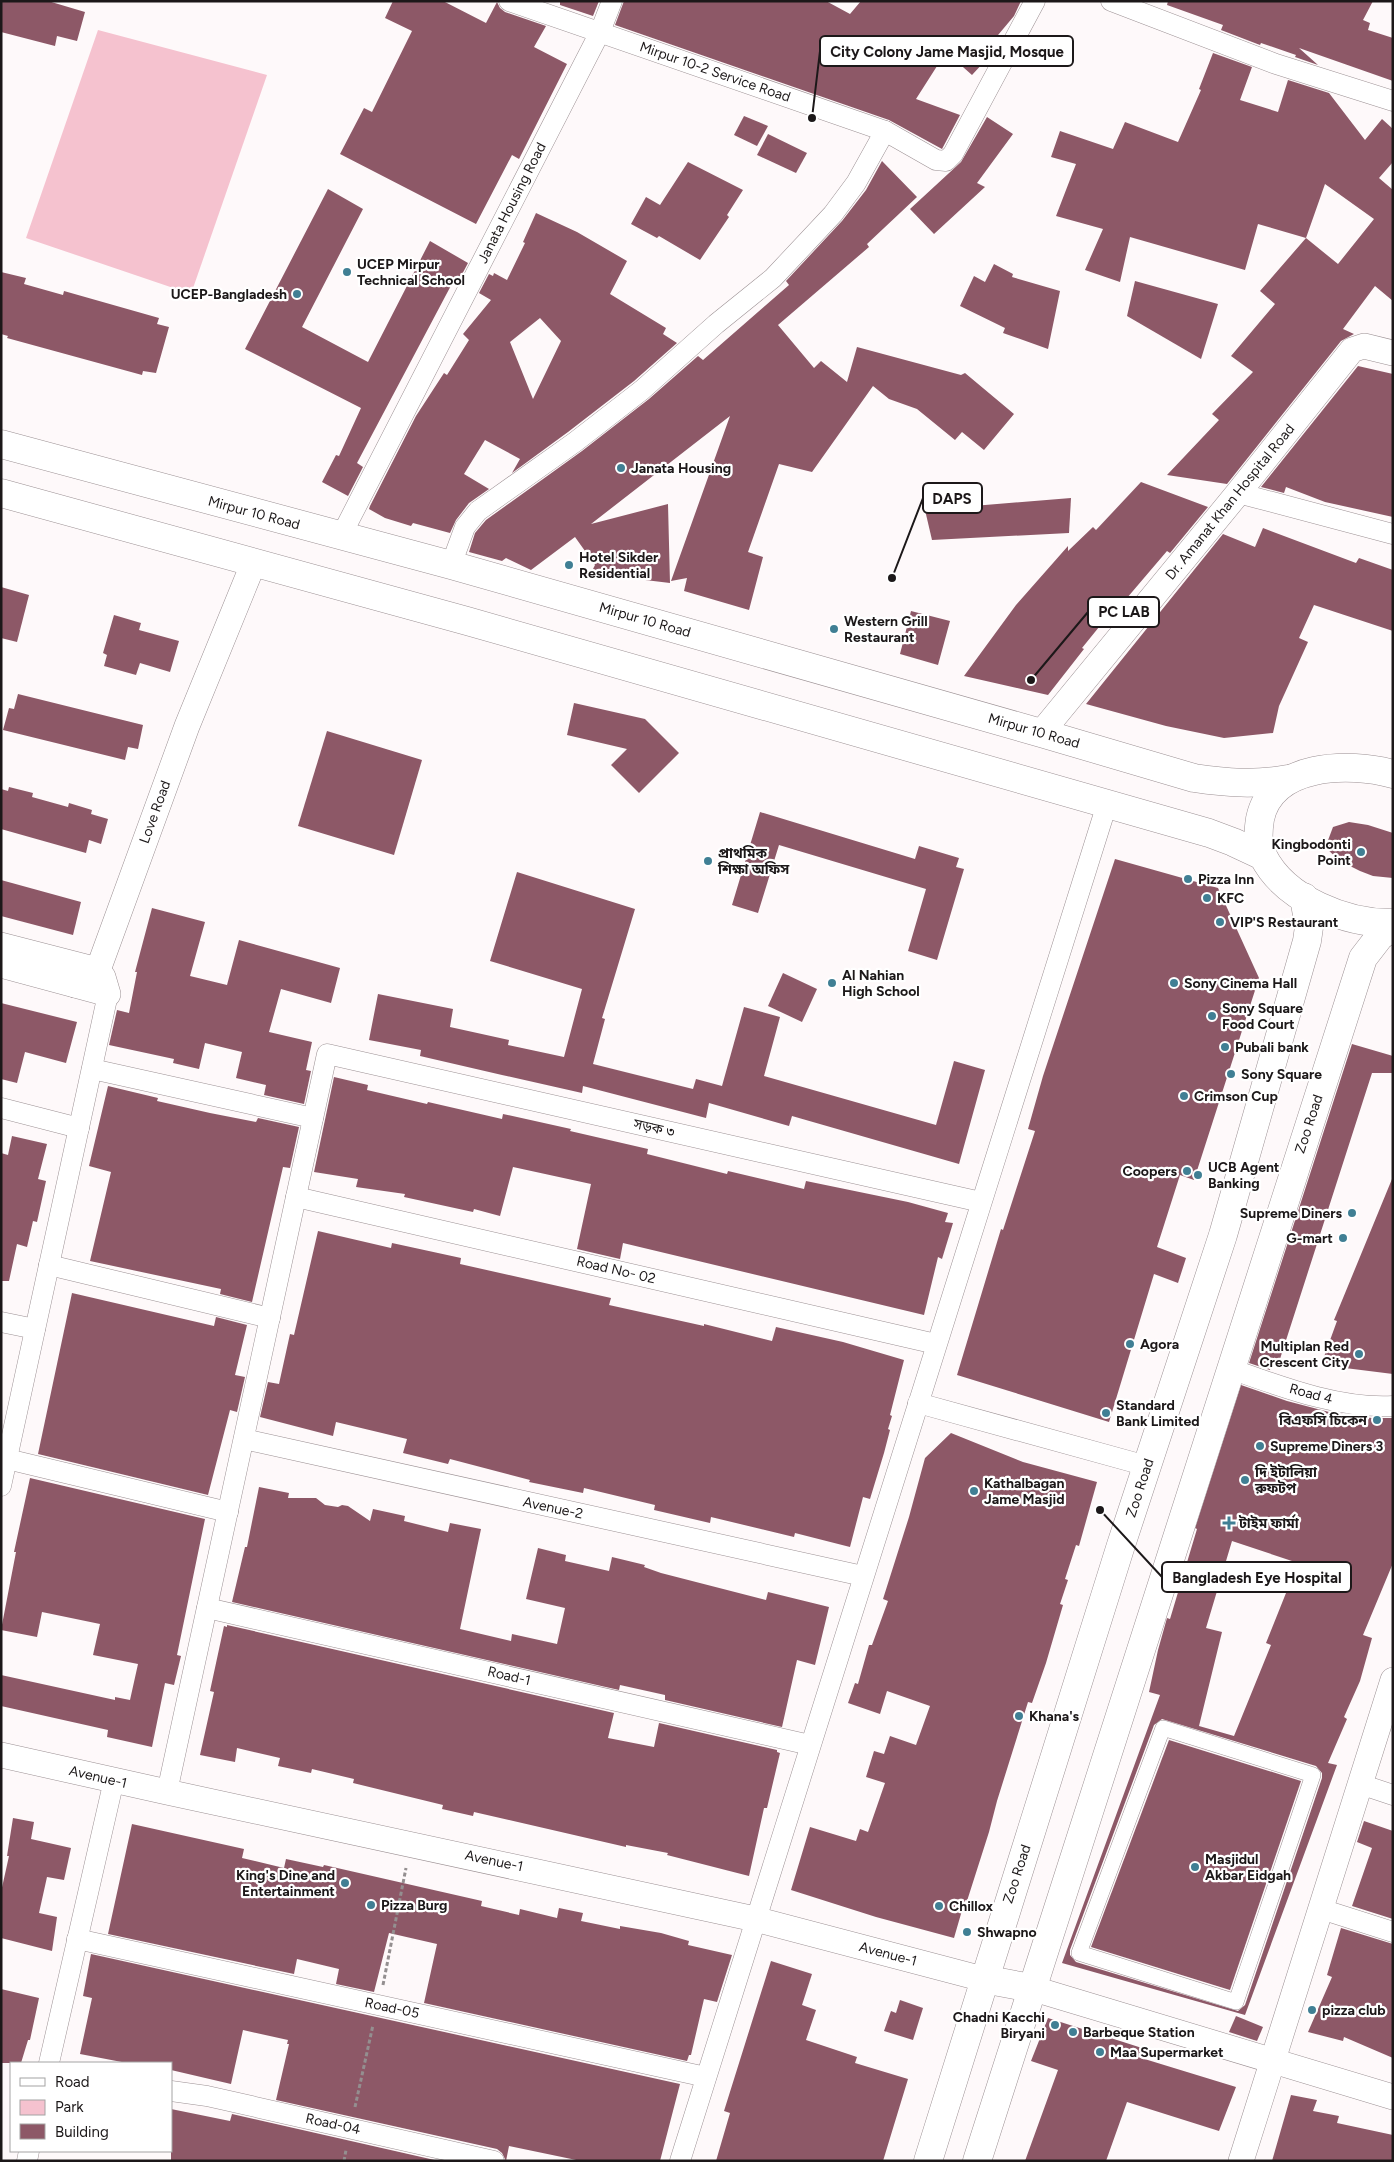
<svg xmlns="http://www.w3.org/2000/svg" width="1394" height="2162" viewBox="0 0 1394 2162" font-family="Figtree,'Noto Sans Bengali',sans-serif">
  <rect width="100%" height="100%" fill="#fef9fa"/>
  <path fill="#f5c2cf" d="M98 30 267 75 191 294 26 238Z"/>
  <g fill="#8d5867" fill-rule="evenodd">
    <path d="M1 1H48L85 12 77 41 57 36 55 46 1 32Z"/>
    <path d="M393 1H443L486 23 497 2 500 8 505 12 546 26 534 47 567 64 519 159 512 155 476 224 340 154 364 108 372 112 412 31 385 18Z"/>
    <path d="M560 1H599L593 16 560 5Z"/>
    <path d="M624 1H826L850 14 861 1H1021L1014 16 993 41 998 45 996 49 972 75 946 52 916 99 960 115 942 149 889 120 615 25Z"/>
    <path d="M1168 1H1373L1363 20 1370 23 1368 30 1393 38V81L1299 48 1318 65 1295 57 1296 55 1261 43 1260 45 1221 30 1223 25 1167 5Z"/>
    <path d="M1213 53 1252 67 1240 100 1278 112 1288 80 1329 93 1365 140 1382 119 1393 129V162L1379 178 1393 190V301L1375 286 1343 329 1354 334 1341 341 1227 484 1167 475 1219 420 1212 414 1253 372 1231 356 1275 304 1260 291 1306 238 1338 264 1374 219 1325 184 1306 238 1258 224 1245 270 1130 237 1120 282 1085 270 1103 229 1056 216 1076 164 1051 157 1060 131 1113 149 1125 122 1178 142 1201 90 1199 89Z"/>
    <path d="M744 116 768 126 757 146 734 135Z"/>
    <path d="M987 117 1013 134 977 183 985 187 934 234 910 209 961 162Z"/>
    <path d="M768 134 807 153 796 173 757 155Z"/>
    <path d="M882 161 917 197 867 244 869 247 778 325 814 368 821 361 847 382 857 347 961 375 965 373 1014 414 984 450 962 432 955 440 917 409 889 399 873 386 812 472 779 464 748 552 763 557 749 610 684 591 687 578 671 581 730 416 591 524 668 504 670 583 612 576 610 577 591 573 595 565 575 537 531 570 506 558 502 561 469 552 475 533 486 520 582 451 649 399 698 356 703 360 789 285 786 281 842 221 866 190Z"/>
    <path d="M688 162 743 190 727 215 729 217 700 260 659 236 657 238 631 224 646 197 660 205Z"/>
    <path d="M328 189 363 209 302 327 368 362 430 241 468 263 459 280 455 278 357 463 363 467 348 496 322 482 336 455 339 456 361 408 245 349Z"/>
    <path d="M536 213 577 232 627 261 610 294 666 328 663 334 677 343 634 381 568 432 512 473 520 459 485 440 464 474 489 489 469 503 456 520 450 533 413 523 411 526 385 518 369 509 370 506 416 416 444 373 447 375 469 340 463 334 491 300 479 293 489 274 493 276 494 273 507 280 525 243 523 242ZM540 318 561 341 533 399 510 342Z"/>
    <path d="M994 264 1013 274 1012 277 1060 291 1048 349 1003 333 1005 328 960 306 974 276 985 282Z"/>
    <path d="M1 272 26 278 24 284 63 295 64 291 159 318 157 324 169 327 156 373 143 371 142 375 7 338 8 336 1 334Z"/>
    <path d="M1135 281 1218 304 1201 359 1127 316Z"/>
    <path d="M1358 366 1393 374V517L1325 502 1286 487 1284 493 1261 487Z"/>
    <path d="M1141 482 1208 507 1170 553 1167 551 1115 612 1112 611 1082 648 1084 649 1048 695 964 676 1016 605 1068 546V551L1093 527 1096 530Z"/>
    <path d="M1071 498 1069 533 932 540 925 510Z"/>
    <path d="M1263 528 1356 563 1359 558 1393 570V631L1314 605 1299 638 1308 642 1279 706 1273 733 1224 738 1166 726 1086 704 1223 534 1255 547Z"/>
    <path d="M1 587 29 595 17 642 1 638Z"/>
    <path d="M911 611 950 621 938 665 900 654Z"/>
    <path d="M114 615 141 623 139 630 179 641 170 672 140 663 136 675 104 666 107 655 103 653Z"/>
    <path d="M18 694 143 725 138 749 128 747 125 760 3 730 9 708 14 709Z"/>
    <path d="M574 703 645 719 679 753 639 793 611 765 627 749 567 735Z"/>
    <path d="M327 731 422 760 394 855 298 826Z"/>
    <path d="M9 787 33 793 32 797 68 807 69 803 92 810 91 814 108 819 101 844 89 840 86 853 1 829V789L8 791Z"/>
    <path d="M760 812 915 859 919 846 959 858 956 867 964 869 937 960 908 951 926 889 779 845 758 913 732 905Z"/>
    <path d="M1349 822 1368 825 1393 833V878L1373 876 1360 871 1340 861 1327 849V843L1333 827Z"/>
    <path d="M1115 859 1218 888 1259 978 1194 1180 1180 1175 1157 1247 1186 1258 1178 1283 1154 1274 1109 1422 957 1375 1001 1229 1003 1230 1035 1131 1028 1129 1043 1076Z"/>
    <path d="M517 872 635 909 602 1018 605 1019 593 1064 693 1089 696 1079 722 1086 744 1007 780 1017 764 1076 936 1125 954 1061 985 1070 959 1164 792 1116 789 1126 709 1103 706 1118 583 1086 582 1093 502 1075 420 1056 421 1050 369 1040 378 994 453 1009 450 1027 509 1040 508 1045 564 1057 582 989 490 961Z"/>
    <path d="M1 880 81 902 73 935 1 916Z"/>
    <path d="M152 908 205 922 190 976 227 985 239 940 340 968 331 1003 281 989 269 1032 312 1042 306 1070 311 1071 304 1104 264 1095 266 1085 236 1078 242 1052 205 1043 199 1069 173 1063 174 1059 109 1045 117 1010 129 1013 137 972H135Z"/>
    <path d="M783 973 817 989 802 1022 768 1006Z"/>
    <path d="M1 1003 77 1022 66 1063 25 1052 17 1083 1 1079Z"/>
    <path d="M1352 1044 1393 1056V1073H1372L1280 1359 1272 1358 1270 1370 1249 1363Z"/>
    <path d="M334 1077 368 1085 367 1090 427 1104 428 1102 502 1119 503 1114 571 1129 570 1131 648 1149 647 1154 727 1174 728 1171 804 1189 806 1181 908 1202 948 1213 945 1222 953 1223 942 1259 938 1257 924 1315 623 1243 620 1259 577 1249 591 1184 513 1167 500 1216 474 1209 473 1212 404 1197 405 1194 356 1187 358 1179 314 1172Z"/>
    <path d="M108 1086 158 1098 157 1101 210 1113 256 1122 258 1118 299 1127 290 1168 283 1167 252 1302 220 1294 221 1289 90 1261 111 1172 89 1166Z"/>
    <path d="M12 1136 47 1144 38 1179 46 1181 37 1222 33 1221 27 1247 17 1244 9 1281H1V1153L8 1155Z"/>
    <path d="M1392 1179 1393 1374 1321 1365 1337 1321 1334 1320Z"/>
    <path d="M318 1231 391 1248 392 1243 461 1258 460 1264 611 1298 609 1305 704 1326V1324L772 1341 776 1327 843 1342 904 1360 890 1415 892 1416 888 1429 890 1430 884 1453 870 1499 863 1497 850 1547 795 1533 794 1537 711 1517 710 1523 654 1510 655 1505 584 1488 583 1493 529 1482 530 1480 450 1459 448 1464 403 1453 407 1439 336 1422 333 1436 260 1417 268 1382 279 1384 290 1334 294 1335Z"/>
    <path d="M72 1293 214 1326 216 1317 247 1325 235 1375 245 1377 237 1412 230 1410 208 1495 38 1454Z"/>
    <path d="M1241 1385 1287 1401 1329 1412 1372 1418H1393V1563L1363 1635 1372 1638 1360 1681 1344 1717 1347 1719 1328 1763 1337 1765 1245 2015 1062 1963 1160 1695 1149 1692 1158 1650 1167 1618 1170 1619 1197 1529 1195 1528ZM1232 1541 1298 1563 1266 1643 1271 1645 1234 1736 1199 1726 1222 1632 1206 1628ZM1162 1719 1316 1766 1322 1773V1778L1245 2005 1238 2011 1076 1962 1070 1955V1950L1154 1725Z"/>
    <path d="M951 1433 1023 1462 1097 1482 1079 1546 1076 1545 1065 1579 1068 1580 1060 1604 1063 1605 1046 1663 1032 1703 1028 1702 997 1801 989 1832 967 1901 965 1900 954 1938 876 1917 791 1890 810 1827 856 1841 860 1829 868 1832 885 1783 866 1777 874 1751 884 1754 890 1736 916 1745 930 1706 887 1691 880 1714 848 1703 855 1683 858 1684 869 1645H872L888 1601 883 1599 909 1517 925 1458Z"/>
    <path d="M30 1478 205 1519 177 1655 181 1656 174 1685 165 1683 152 1747 107 1737 108 1730 1 1706V1675L115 1700V1697L130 1700 138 1664 93 1655 100 1624 42 1612 37 1637 1 1630 16 1552H14Z"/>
    <path d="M259 1487 289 1493 288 1498H316L325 1505 338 1507 342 1505 348 1506 370 1521 373 1509 405 1516 404 1521 448 1532 450 1523 481 1529 460 1629 511 1641 512 1634 557 1644 565 1608 526 1599 538 1548 566 1555 565 1561 609 1571 612 1557 645 1565 644 1567 661 1573 766 1600 768 1592 829 1607 815 1665 797 1660 782 1727 665 1700V1695L620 1685 619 1690 232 1602 245 1547H247Z"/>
    <path d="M227 1625 614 1713 608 1738 654 1747 659 1723 777 1750V1752L780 1753 767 1808H764L749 1876 667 1855 668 1853 626 1845V1847L474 1812 473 1816 442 1809 443 1805 353 1783 354 1779 312 1769 311 1773 278 1766 280 1758 237 1748 235 1762 200 1755 214 1692 210 1691 224 1626 227 1627Z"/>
    <path d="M1169 1740 1301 1781 1230 1990 1091 1947Z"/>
    <path d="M13 1818 34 1822 31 1839 71 1848 64 1880 47 1877 39 1913 57 1917 52 1951 1 1938V1892L9 1856H7Z"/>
    <path d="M1364 1821 1393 1831V1919L1352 1906 1372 1848 1357 1842Z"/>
    <path d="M132 1824 244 1849 242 1858 284 1868 286 1859 323 1867 324 1865 482 1901 481 1906 519 1915 520 1909 557 1918 559 1908 583 1913 581 1921 620 1929V1926L661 1933 689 1941 688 1945 732 1955 717 2002 704 1999 691 2055H689L687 2061 424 2003 437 1944 389 1933 374 1992 336 1984 339 1969 297 1959 294 1974 108 1934Z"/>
    <path d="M1341 1928 1393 1944V2058L1344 2037 1343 2041 1308 2032 1332 1977 1327 1975Z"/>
    <path d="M91 1954 680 2084 660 2161H581L509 2146 506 2161 502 2153 497 2149 276 2100 289 2044H287L288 2040 243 2030 231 2084 171 2070V2063H127L80 2054 92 1998 83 1996Z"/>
    <path d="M771 1961 812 1974 802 2005 816 2010 806 2040 857 2057 855 2063 908 2079 883 2161H716L730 2113 724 2111Z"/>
    <path d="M1 1989 39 1998 30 2040H28L21 2063H1Z"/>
    <path d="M900 2000 923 2008 913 2040 884 2031 891 2011 896 2013Z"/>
    <path d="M1236 2016 1263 2027 1257 2041 1229 2032Z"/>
    <path d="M1048 2018 1142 2048 1138 2057 1236 2087 1219 2131 1127 2102 1106 2161H1025L1058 2070 1031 2061Z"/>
    <path d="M1291 2095 1317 2100 1313 2111 1339 2116 1337 2123 1393 2135V2161H1272Z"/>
    <path d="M171 2109 230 2121 232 2114 439 2161H171Z"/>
  </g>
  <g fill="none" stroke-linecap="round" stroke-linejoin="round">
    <defs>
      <path id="pedestrian" d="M1163 1728 1313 1775 1236 2002 1079 1953Z"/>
      <g id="minor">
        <path d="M509 1 885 131 936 160 946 161 953 154 1035 1"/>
        <path d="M1111 1 1276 64 1393 101"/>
        <path d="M1238 493 1393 534"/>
        <path d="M341 536 600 32 612 1"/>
        <path d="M451 565 465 527 478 511 575 442 642 390 716 324 773 278 833 214 856 183 885 131"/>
        <path d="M92 1069 313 1118"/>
        <path d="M1 1108 79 1128"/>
        <path d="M296 1197 936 1344"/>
        <path d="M49 1265 270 1318"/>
        <path d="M1 1322 35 1329"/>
        <path d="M1231 1369C1282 1387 1339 1409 1393 1406"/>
        <path d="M918 1403 1147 1466"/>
        <path d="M244 1439 863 1576"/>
        <path d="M7 1459 228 1512"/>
        <path d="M1 1486 108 994"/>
        <path d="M207 1608 810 1745"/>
        <path d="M1360 1784 1393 1795"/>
        <path d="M167 1792 327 1054 981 1202"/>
        <path d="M1321 1909 1393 1932"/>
        <path d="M77 1939 706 2077"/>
        <path d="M49 2063 114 1780"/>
        <path d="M171 2091 207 2096 494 2161"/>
        <path d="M27 2161 29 2151"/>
        <path d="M680 2161 1107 804"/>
      </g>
      <g id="tertiary">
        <path d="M1041 733 1238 493 1352 350 1364 346 1393 353"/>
        <path d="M1 945 98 970"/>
        <path d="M1 965 108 994 103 977 98 970"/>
        <path d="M75 985 88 981 98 970 187 726 254 562"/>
        <path d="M1 1755 167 1792 755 1919 983 1979"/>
        <path d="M1031 1988 1393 2097"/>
        <path d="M1241 2161 1393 1680"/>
      </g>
      <g id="secondary">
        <path d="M983 1979 1031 1988"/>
        <path d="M928 2161 1121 1545 1223 1235 1307 941 1309 927 1304 897"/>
        <path d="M977 2161C1102 1759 1234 1359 1363 958L1380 936 1393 927"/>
      </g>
      <g id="primary">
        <path d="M1 444 451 565 1041 733 1194 778C1227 783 1256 785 1288 779"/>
        <path d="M1 493 467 621 1209 833 1233 842 1263 856"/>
        <path d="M1393 774C1349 762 1271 763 1260 819 1258 832 1257 845 1263 856 1285 900 1347 924 1393 923"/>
      </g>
    </defs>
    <use href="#pedestrian" stroke="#9c9194" stroke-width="16"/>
    <use href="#minor" stroke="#9c9194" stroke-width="21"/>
    <use href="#tertiary" stroke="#9c9194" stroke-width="26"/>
    <use href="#secondary" stroke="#9c9194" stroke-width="29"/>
    <use href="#primary" stroke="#9c9194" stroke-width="29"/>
    <g stroke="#948f90" stroke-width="3" stroke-dasharray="4 2.5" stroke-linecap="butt">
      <path d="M383 1985 406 1868"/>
      <path d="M355 2107 373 2025"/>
      <path d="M344 2161 346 2150"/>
    </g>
    <use href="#pedestrian" stroke="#fff" stroke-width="15"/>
    <use href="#minor" stroke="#fff" stroke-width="20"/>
    <use href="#tertiary" stroke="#fff" stroke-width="25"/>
    <use href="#secondary" stroke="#fff" stroke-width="28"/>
    <use href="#primary" stroke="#fff" stroke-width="28"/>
  </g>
  <g fill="#407f94" stroke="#fff" stroke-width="2">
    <circle cx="347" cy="272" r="5"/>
    <circle cx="297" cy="294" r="5"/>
    <circle cx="621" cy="468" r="5"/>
    <circle cx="569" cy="565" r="5"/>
    <circle cx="834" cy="629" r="5"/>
    <circle cx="1361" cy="852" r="5"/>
    <circle cx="708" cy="861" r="5"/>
    <circle cx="1188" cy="879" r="5"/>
    <circle cx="1207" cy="898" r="5"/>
    <circle cx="1220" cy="922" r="5"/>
    <circle cx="832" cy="983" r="5"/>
    <circle cx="1174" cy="983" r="5"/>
    <circle cx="1212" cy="1016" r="5"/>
    <circle cx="1225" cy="1047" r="5"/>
    <circle cx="1231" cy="1074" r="5"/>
    <circle cx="1184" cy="1096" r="5"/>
    <circle cx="1187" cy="1171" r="5"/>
    <circle cx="1198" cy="1175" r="5"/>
    <circle cx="1352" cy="1213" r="5"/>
    <circle cx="1343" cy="1238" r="5"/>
    <circle cx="1130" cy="1344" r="5"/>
    <circle cx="1359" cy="1354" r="5"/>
    <circle cx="1106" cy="1413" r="5"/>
    <circle cx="1377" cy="1420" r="5"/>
    <circle cx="1260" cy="1446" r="5"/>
    <circle cx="1245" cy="1480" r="5"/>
    <circle cx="974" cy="1491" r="5"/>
    <path d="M1226.5 1515.5h5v5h5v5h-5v5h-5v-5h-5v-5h5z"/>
    <circle cx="1019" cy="1716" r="5"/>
    <circle cx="1195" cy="1867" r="5"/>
    <circle cx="345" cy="1883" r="5"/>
    <circle cx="371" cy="1905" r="5"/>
    <circle cx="939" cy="1906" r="5"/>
    <circle cx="967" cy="1932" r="5"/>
    <circle cx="1312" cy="2010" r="5"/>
    <circle cx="1055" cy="2025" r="5"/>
    <circle cx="1073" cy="2032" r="5"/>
    <circle cx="1100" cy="2052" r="5"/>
  </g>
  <g text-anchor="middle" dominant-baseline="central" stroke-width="4.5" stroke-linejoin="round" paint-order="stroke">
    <g font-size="14" fill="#1c1819" stroke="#fff">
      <text transform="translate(715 72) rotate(19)">Mirpur 10-2 Service Road</text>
      <text transform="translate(512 203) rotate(-63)">Janata Housing Road</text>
      <text transform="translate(1230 502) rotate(-51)">Dr. Amanat Khan Hospital Road</text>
      <text transform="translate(254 513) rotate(15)">Mirpur 10 Road</text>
      <text transform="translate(645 620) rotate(16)">Mirpur 10 Road</text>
      <text transform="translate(1034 731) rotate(16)">Mirpur 10 Road</text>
      <text transform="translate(155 812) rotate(-70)">Love Road</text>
      <text transform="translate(1309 1124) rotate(-72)">Zoo Road</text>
      <text transform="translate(654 1128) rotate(13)">সড়ক ৩</text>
      <text transform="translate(616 1270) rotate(13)">Road No- 02</text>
      <text transform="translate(1311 1394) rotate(15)">Road 4</text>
      <text transform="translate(1140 1488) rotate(-72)">Zoo Road</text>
      <text transform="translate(553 1508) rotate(12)">Avenue-2</text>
      <text transform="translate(509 1676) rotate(13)">Road-1</text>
      <text transform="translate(98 1777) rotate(13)">Avenue-1</text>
      <text transform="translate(494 1861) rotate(12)">Avenue-1</text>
      <text transform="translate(1017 1874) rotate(-72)">Zoo Road</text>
      <text transform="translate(888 1954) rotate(15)">Avenue-1</text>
      <text transform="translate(392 2008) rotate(12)">Road-05</text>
      <text transform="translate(333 2124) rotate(12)">Road-04</text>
    </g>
    <g font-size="14" font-weight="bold" fill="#1c1819" stroke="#fff" text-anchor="start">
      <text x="357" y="264">UCEP Mirpur<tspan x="357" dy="16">Technical School</tspan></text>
      <text x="287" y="294" text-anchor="end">UCEP-Bangladesh</text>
      <text x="631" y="468">Janata Housing</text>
      <text x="579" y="557">Hotel Sikder<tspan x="579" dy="16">Residential</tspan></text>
      <text x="844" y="621">Western Grill<tspan x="844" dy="16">Restaurant</tspan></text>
      <text x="1351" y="844" text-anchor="end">Kingbodonti<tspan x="1351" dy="16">Point</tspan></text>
      <text x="718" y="853">প্রাথমিক<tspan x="718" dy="16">শিক্ষা অফিস</tspan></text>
      <text x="1198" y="879">Pizza Inn</text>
      <text x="1217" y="898">KFC</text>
      <text x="1230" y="922">VIP'S Restaurant</text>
      <text x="842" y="975">Al Nahian<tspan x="842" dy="16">High School</tspan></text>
      <text x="1184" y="983">Sony Cinema Hall</text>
      <text x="1222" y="1008">Sony Square<tspan x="1222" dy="16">Food Court</tspan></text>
      <text x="1235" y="1047">Pubali bank</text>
      <text x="1241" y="1074">Sony Square</text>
      <text x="1194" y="1096">Crimson Cup</text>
      <text x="1208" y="1167">UCB Agent<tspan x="1208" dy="16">Banking</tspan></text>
      <text x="1177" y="1171" text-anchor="end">Coopers</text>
      <text x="1342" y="1213" text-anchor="end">Supreme Diners</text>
      <text x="1333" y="1238" text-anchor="end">G-mart</text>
      <text x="1140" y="1344">Agora</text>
      <text x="1349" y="1346" text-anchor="end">Multiplan Red<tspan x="1349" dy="16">Crescent City</tspan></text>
      <text x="1116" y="1405">Standard<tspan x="1116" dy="16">Bank Limited</tspan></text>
      <text x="1367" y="1420" text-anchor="end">বিএফসি চিকেন</text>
      <text x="1270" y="1446">Supreme Diners 3</text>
      <text x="1255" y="1472">দি ইটালিয়া<tspan x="1255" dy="16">রুফটপ</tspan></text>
      <text x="984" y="1483">Kathalbagan<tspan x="984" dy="16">Jame Masjid</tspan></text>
      <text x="1239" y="1523">টাইম ফার্মা</text>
      <text x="1029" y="1716">Khana's</text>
      <text x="1205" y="1859">Masjidul<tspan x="1205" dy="16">Akbar Eidgah</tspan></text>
      <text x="335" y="1875" text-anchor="end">King's Dine and<tspan x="335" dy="16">Entertainment</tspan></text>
      <text x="381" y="1905">Pizza Burg</text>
      <text x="949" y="1906">Chillox</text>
      <text x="977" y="1932">Shwapno</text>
      <text x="1322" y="2010">pizza club</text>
      <text x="1045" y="2017" text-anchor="end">Chadni Kacchi<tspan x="1045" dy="16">Biryani</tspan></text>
      <text x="1083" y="2032">Barbeque Station</text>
      <text x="1110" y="2052">Maa Supermarket</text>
    </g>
  </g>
  <path fill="none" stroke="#1c1819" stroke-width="2" d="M812 118L820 51M892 578L923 498M1031 680L1088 612M1100 1510L1162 1577"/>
  <g fill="#1c1819" stroke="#fff" stroke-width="2">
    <circle cx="812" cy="118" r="5"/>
    <circle cx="892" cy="578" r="5"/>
    <circle cx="1031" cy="680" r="5"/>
    <circle cx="1100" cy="1510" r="5"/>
  </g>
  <g fill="#fff" stroke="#1c1819" stroke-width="2">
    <rect x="820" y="36" width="253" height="30" rx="5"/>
    <rect x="923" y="483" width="59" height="30" rx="5"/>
    <rect x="1088" y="597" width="71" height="30" rx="5"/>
    <rect x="1162" y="1562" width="189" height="30" rx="5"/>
  </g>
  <g font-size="15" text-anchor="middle" font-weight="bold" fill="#1c1819">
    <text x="947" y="57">City Colony Jame Masjid, Mosque</text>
    <text x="952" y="504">DAPS</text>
    <text x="1124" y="617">PC LAB</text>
    <text x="1257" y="1583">Bangladesh Eye Hospital</text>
  </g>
  <rect width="1394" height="2162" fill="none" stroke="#1c1819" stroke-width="5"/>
  <rect x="10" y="2062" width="162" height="90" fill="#ffffff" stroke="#a4a3a3"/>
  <rect x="20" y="2078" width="25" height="8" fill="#ffffff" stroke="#a4a3a3"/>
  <text x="55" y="2087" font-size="15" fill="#1c1819">Road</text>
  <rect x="20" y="2100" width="25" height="15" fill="#f5c2cf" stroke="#a4a3a3"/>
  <text x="55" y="2112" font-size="15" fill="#1c1819">Park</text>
  <rect x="20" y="2124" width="25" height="15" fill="#8d5867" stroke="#a4a3a3"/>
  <text x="55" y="2137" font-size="15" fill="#1c1819">Building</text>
</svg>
